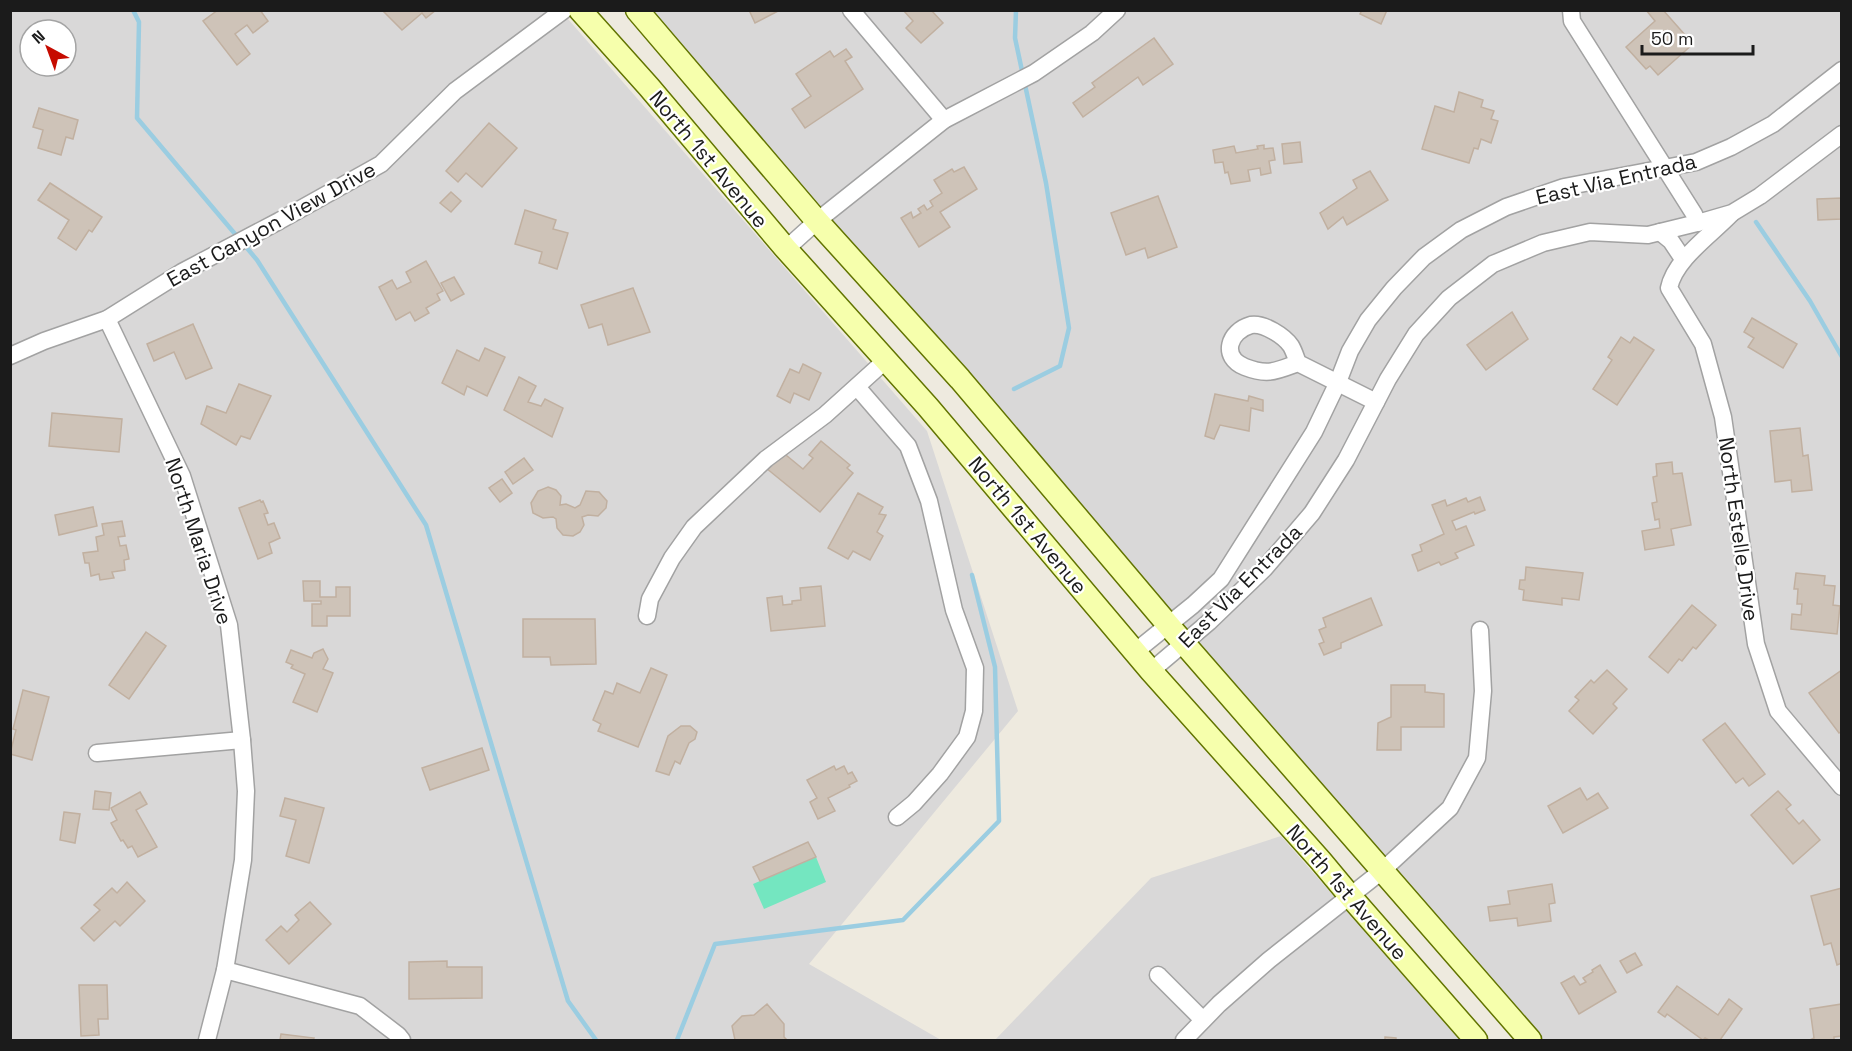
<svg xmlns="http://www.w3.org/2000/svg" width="1852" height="1051" viewBox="0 0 1852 1051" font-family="'Space Grotesk',sans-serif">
  <rect width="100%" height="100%" fill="#eeeadf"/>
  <g fill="#d9d8d8" fill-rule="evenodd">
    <path d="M10 11H561L927 431 1018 711 809 964 941 1040H11ZM30 30H66V66H30Z"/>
    <path d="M642 11H1841V1040H1535Z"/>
    <path d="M1281 836 1460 1040H995L1151 878Z"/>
  </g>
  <path fill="#74e6c0" d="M816 857 826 882 764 909 753 884Z"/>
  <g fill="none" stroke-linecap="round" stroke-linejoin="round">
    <g stroke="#9bcde1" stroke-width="4.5">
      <path d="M133 10 139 22 137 118 257 260 426 525 568 1001 596 1040"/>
      <path d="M1756 222 1810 301 1842 357"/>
      <path d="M1014 389 1060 366 1069 328 1046 183 1015 38 1016 10"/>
      <path d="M677 1040 715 944 903 920 999 821 995 667 972 575"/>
    </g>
  </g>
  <g fill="#cec3b8" stroke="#c1b0a0" stroke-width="1.5">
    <path d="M218 10H260L268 21 253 33 247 25 235 34 250 54 237 65 203 21Z"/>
    <path d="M382 10H436L426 18 422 13 402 30Z"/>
    <path d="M749 10H780L755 23Z"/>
    <path d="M903 10H931L943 23 921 43 906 28 913 21Z"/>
    <path d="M1362 10H1387L1381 24 1360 14Z"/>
    <path d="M1646 10H1663L1693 44 1658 75 1650 66 1646 69 1626 47 1655 21Z"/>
    <path d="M1154 38 1173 64 1143 85 1138 77 1083 117 1073 103 1095 87 1092 83Z"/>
    <path d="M846 49 852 57 845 61 863 89 805 128 792 109 811 96 796 74 830 51 834 57Z"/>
    <path d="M1459 92 1483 100 1481 107 1494 111 1491 119 1498 121 1491 143 1481 139 1478 149 1474 148 1469 163 1422 149 1435 106 1454 112Z"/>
    <path d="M39 108 78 120 73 139 66 137 61 155 38 148 43 130 33 127Z"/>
    <path d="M489 123 517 148 482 187 466 173 458 182 446 171Z"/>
    <path d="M1300 142 1302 162 1284 164 1282 144Z"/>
    <path d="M1264 145V149L1273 148 1275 160 1269 161 1271 173 1261 175 1260 168 1248 170 1250 181 1231 184 1228 172 1225 173 1223 162 1215 163 1213 150 1234 146 1236 153 1258 149 1257 146Z"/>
    <path d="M964 167 977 189 940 212 950 227 919 247 901 218 911 212 913 218 921 213 918 209 924 205 927 210 933 206 930 201 942 193 934 180 952 169 954 172Z"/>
    <path d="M1370 171 1388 200 1347 225 1343 217 1328 229 1320 213 1357 188 1353 180Z"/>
    <path d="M50 183 102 217 92 232 89 230 76 250 58 238 69 220 38 200Z"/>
    <path d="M451 192 461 201 451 212 440 203Z"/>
    <path d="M1158 196 1177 247 1148 258 1145 248 1126 255 1111 213Z"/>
    <path d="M1842 198V219L1818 220 1817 199Z"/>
    <path d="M525 210 556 220 553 229 568 233 557 269 539 263 542 252 515 244Z"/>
    <path d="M426 261 443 291 437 294 440 300 426 308 429 313 415 321 410 312 396 320 379 287 392 280 397 289 411 282 406 272Z"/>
    <path d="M454 277 464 294 451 301 441 283Z"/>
    <path d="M633 288 650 332 608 345 602 324 589 328 581 305Z"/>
    <path d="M1512 312 1528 339 1486 370 1467 345Z"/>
    <path d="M1752 318 1797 344 1783 368 1748 347 1754 338 1744 332Z"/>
    <path d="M193 324 212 368 186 379 174 352 154 361 147 344Z"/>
    <path d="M1621 337 1630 343 1634 337 1654 350 1617 405 1593 389 1612 360 1608 357Z"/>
    <path d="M485 348 505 357 487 396 467 386 464 395 442 383 457 350 479 361Z"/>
    <path d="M803 364 821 373 809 400 794 393 790 403 777 396 790 369 799 373Z"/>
    <path d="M519 377 536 386 528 402 541 406 545 399 563 408 552 437 504 410Z"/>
    <path d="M239 384 271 396 250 439 241 436 236 445 201 424 207 406 226 413Z"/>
    <path d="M1215 394 1248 401 1249 396 1263 400V411L1251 408 1249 431 1220 425 1214 439 1205 436Z"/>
    <path d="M52 413 122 419 119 452 49 446Z"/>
    <path d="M1800 428 1803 456 1808 455 1812 490 1792 492 1791 480 1775 482 1770 431Z"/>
    <path d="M821 441 850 465 847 468 853 473 820 512 766 468 781 451 803 469 813 458 809 455Z"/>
    <path d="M524 458 533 470 513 484 505 472Z"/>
    <path d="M1672 462 1673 474 1682 473 1691 525 1671 529 1674 545 1645 550 1642 531 1660 528 1659 519 1655 520 1652 503 1657 502 1653 477 1657 476 1656 464Z"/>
    <path d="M502 479 512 493 500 502 489 488Z"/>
    <path d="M548 487 556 490 561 496 560 505 566 504 575 508 580 505 586 491 599 492 607 501 606 508 598 516 588 515 582 517 584 525 580 532 573 536 563 535 557 528 556 519 553 517 543 518 533 513 531 503 538 491Z"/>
    <path d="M858 493 883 507 879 514 886 515 877 532 883 536 870 560 853 551 848 559 828 548Z"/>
    <path d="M1480 497 1485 510 1475 514 1474 512 1452 521 1456 530 1466 526 1474 545 1455 553 1458 558 1441 565 1439 562 1418 571 1412 555 1422 551 1420 545 1444 534 1432 505 1445 500 1447 506 1466 498 1468 502Z"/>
    <path d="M260 500 261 502 263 501 268 513 264 514 268 525 274 523 280 538 269 543 272 553 258 559 239 508Z"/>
    <path d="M93 507 97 526 59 535 55 515Z"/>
    <path d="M122 521 125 536 118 537 120 546 126 545 129 559 124 560 125 570 112 572 114 578 100 580 99 574 91 576 89 563H85L83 553 98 551 96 537 104 535 102 524Z"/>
    <path d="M1526 567 1583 573 1579 600 1562 598V605L1523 600 1524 590 1519 589 1520 580H1525Z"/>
    <path d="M1796 573 1825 576 1824 585 1835 586 1833 605 1840 606 1837 634 1791 629 1792 614 1801 615 1802 604H1797L1798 589H1794Z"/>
    <path d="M303 581H320V597H336V587H350V616H327V626H312V604H321V601H304Z"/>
    <path d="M821 586 825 626 771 631 767 598 782 596 783 605 792 604V601L801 600 800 588Z"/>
    <path d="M1371 598 1382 625 1341 643V648L1324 655 1319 644 1324 642 1319 630 1326 627 1323 618Z"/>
    <path d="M1692 605 1716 625 1696 649 1693 647 1682 661 1679 659 1668 673 1649 657Z"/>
    <path d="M523 619H595L596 664 551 665 550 657H523Z"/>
    <path d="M146 632 166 646 129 699 109 685Z"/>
    <path d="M323 649 328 659 323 669 333 673 317 712 293 702 305 674 291 668 293 665 286 662 291 650 312 658 314 653Z"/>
    <path d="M651 668 667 675 638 747 598 731 601 724 593 720 605 691 613 694 617 683 640 693Z"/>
    <path d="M1607 670 1627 689 1613 704 1617 708 1593 734 1569 711 1579 700 1575 697 1591 680 1594 683Z"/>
    <path d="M1842 670V731L1839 733 1809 693Z"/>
    <path d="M1391 685H1425V692L1444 694V727H1401V750H1377L1378 723 1391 717Z"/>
    <path d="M23 690 49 697 32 760 10 754 16 730 13 729Z"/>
    <path d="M1725 723 1765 774 1749 786 1743 778 1736 783 1703 740Z"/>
    <path d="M681 726H690L697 732 695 739 689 743 680 764 675 761 669 775 656 771 668 736Z"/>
    <path d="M482 748 489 770 430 790 422 768Z"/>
    <path d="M834 766 836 770 844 766 848 774 852 772 857 781 849 785 850 787 828 798 835 811 818 819 810 802 817 798 807 780Z"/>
    <path d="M1580 788 1587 800 1598 793 1608 808 1563 833 1548 806Z"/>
    <path d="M95 791 111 793 109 810 93 809Z"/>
    <path d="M1778 791 1791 805 1786 809 1799 824 1803 820 1820 840 1793 864 1751 815Z"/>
    <path d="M140 792 147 804 136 810 157 847 138 857 132 846 128 848 123 840 121 841 111 823 117 820 111 808Z"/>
    <path d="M285 798 324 808 309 863 286 856 296 820 280 816Z"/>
    <path d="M64 812 80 814 75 843 60 840Z"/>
    <path d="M808 842 816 857 760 881 753 867Z"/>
    <path d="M127 882 145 901 120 926 115 921 94 941 81 928 100 910 94 905 112 888 117 893Z"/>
    <path d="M1552 884 1555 903 1549 904 1551 921 1518 926 1517 918 1490 921 1488 907 1510 904 1508 891Z"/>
    <path d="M1842 888V963L1837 965 1831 943 1824 945 1811 896Z"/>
    <path d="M310 902 331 924 289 964 266 940 281 926 287 932 299 920 295 915Z"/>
    <path d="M1635 953 1642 965 1627 973 1620 961Z"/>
    <path d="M447 961V967H482V998L409 999V962Z"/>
    <path d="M1600 965 1616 992 1579 1014 1561 983 1574 976 1580 985 1586 982 1583 978 1593 972 1592 970Z"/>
    <path d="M79 985H107L108 1019H98L99 1035 81 1036Z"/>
    <path d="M1677 986 1718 1015 1729 999 1742 1009 1720 1040H1709L1705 1038 1703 1040 1667 1014 1665 1017 1658 1012Z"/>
    <path d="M767 1004 784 1024V1037L787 1040H735L732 1026 742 1016 754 1015Z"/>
    <path d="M1842 1004V1036L1834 1037V1040H1810L1814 1038 1810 1009Z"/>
    <path d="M281 1034 314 1038 313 1040H280Z"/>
    <path d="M1385 1037 1396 1038V1040H1385Z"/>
  </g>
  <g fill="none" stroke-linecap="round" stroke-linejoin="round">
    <defs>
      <g id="street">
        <path d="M851 10 944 120"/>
        <path d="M1571 10 1572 21 1694 214 1698 223"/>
        <path d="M1731 214C1711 235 1675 259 1669 288L1703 344 1723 417 1756 644 1778 711 1842 787"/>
        <path d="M1660 232 1671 241 1683 259"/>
        <path d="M786 249 817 221 944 120 1034 73 1092 33 1117 10"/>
        <path d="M107 319 182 476 229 625 242 740 246 791 243 860 225 970 207 1040"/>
        <path d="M10 356 44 341 107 319 182 272 279 221 381 164 455 91 564 10"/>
        <path d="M1298 363C1276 371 1268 376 1245 367 1220 357 1229 331 1251 325 1264 323 1284 336 1291 346 1294 351 1296 358 1298 363L1376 402"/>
        <path d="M857 387 908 446 929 501 954 610 975 668 974 711 967 737 940 774 914 803 897 817"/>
        <path d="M647 616 650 599 672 558 694 527 766 459 825 415 886 360"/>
        <path d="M1136 651 1193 605 1221 579 1314 432 1338 382 1350 351 1368 320 1394 288 1424 257 1461 230 1506 207 1564 187 1696 162 1731 147 1773 124 1842 70"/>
        <path d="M1151 671 1209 622 1264 569 1312 513 1346 460 1388 379 1416 334 1449 298 1493 264 1543 243 1590 232 1648 235 1701 222 1732 213 1760 196 1842 134"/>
        <path d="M97 753 242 740"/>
        <path d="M225 970 360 1006 398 1035 402 1040"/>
        <path d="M1158 975 1203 1020"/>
        <path d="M1184 1040 1219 1004 1269 960 1383 870 1450 808 1477 758 1483 691 1480 630"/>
      </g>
      <g id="secondary">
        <path d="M580 10 649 87 786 249 928 407 1151 671 1320 860 1350 896 1476 1040"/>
        <path d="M637 10 817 221 960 379 1175 633 1530 1040"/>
      </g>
    </defs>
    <use href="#street" stroke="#a2a2a2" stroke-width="19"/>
    <use href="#secondary" stroke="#627400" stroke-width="25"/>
    <use href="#street" stroke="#fff" stroke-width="16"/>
    <use href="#secondary" stroke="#f6ffac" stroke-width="22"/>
  </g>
  <g text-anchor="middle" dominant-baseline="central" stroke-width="4.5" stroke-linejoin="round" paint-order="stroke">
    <g font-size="21" fill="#1b1b1b" stroke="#fff">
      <text transform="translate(709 159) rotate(50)">North 1st Avenue</text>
      <text transform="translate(1616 179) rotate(-13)">East Via Entrada</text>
      <text transform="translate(271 224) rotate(-29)">East Canyon View Drive</text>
      <text transform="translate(1028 525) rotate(50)">North 1st Avenue</text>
      <text transform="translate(1739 529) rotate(82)">North Estelle Drive</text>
      <text transform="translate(199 541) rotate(72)">North Maria Drive</text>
      <text transform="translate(1240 586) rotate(-45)">East Via Entrada</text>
      <text transform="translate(1347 892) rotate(49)">North 1st Avenue</text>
    </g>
  </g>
  <rect width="1852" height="1051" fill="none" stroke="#1b1b1b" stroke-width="24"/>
  <g transform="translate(48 48) rotate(319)"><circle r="28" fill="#ffffff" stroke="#a4a4a4" stroke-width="1.5"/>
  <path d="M0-4.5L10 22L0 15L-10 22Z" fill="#c60b00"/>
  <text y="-9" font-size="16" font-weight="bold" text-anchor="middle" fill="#1b1b1b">N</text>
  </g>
  <path d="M1642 45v9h111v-9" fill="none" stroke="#1b1b1b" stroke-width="3"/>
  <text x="1651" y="45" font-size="18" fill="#1b1b1b" stroke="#ffffff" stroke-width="4.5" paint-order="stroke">50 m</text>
</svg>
